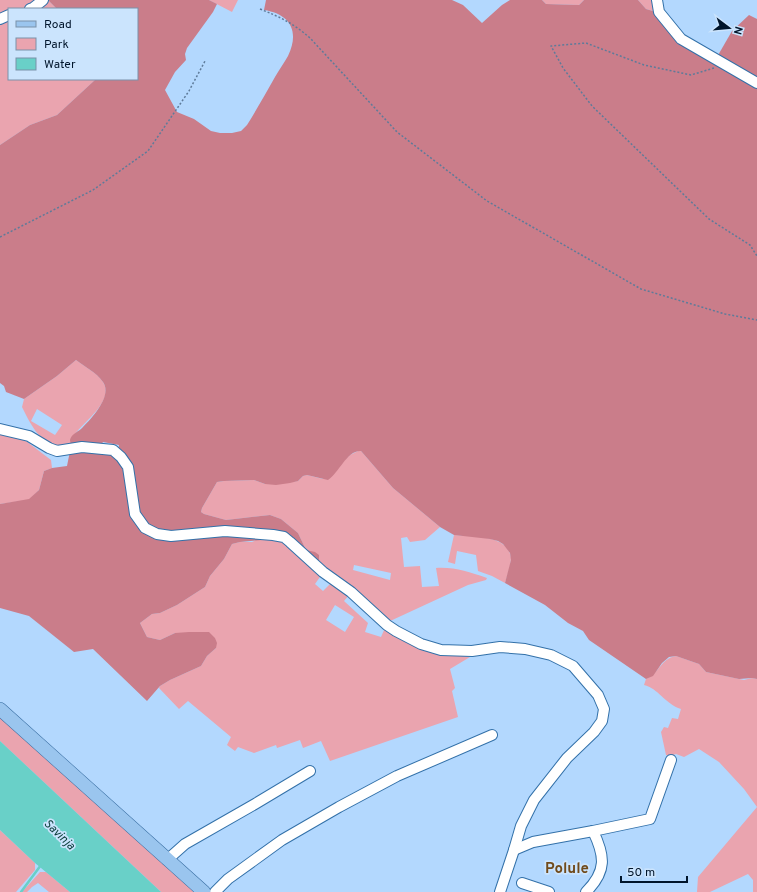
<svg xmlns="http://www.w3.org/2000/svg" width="757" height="892" viewBox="0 0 757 892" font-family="Overpass,sans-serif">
  <rect width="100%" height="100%" fill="#b3d8fe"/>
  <g fill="#eaa4af" fill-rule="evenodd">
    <path d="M0 0H43L26 9H9V14L0 16Z"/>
    <path d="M48 0 57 9H36Z"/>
    <path d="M209 0H238L232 12Z"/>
    <path d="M542 0H584L579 5 546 4Z"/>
    <path d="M638 0H654L656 12 646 9Z"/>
    <path d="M9 18V79H96L57 115 30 125 0 145V20Z"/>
    <path d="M76 360C85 367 96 372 103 382 115 400 84 422 74 435 72 437 72 443 71 446 43 450 33 429 22 407L24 399 57 376ZM37 409 62 425 55 435 31 421Z"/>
    <path d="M0 430 13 434 26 441 51 460 52 468 44 471 39 490 29 500 0 504Z"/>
    <path d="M358 451H361L393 488 440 527 425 540 410 542 407 537 401 538 404 567 420 566 422 587 439 586 436 568C456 567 468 572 487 578L486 580 468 585 388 622 306 550 298 533 281 519 270 515 226 520 204 514 201 512 202 508 217 482 224 481 254 480 265 484 298 481 303 476 307 475 323 479 350 455ZM354 565 391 573 390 580 353 570Z"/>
    <path d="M454 535C472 537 508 534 511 558 511 566 507 576 505 583L492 576 478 571 476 555 457 551 455 564 448 562Z"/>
    <path d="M265 536 281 539 322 574 315 584 323 591 333 581 349 595 344 601 368 623 365 632 381 637 385 628 440 653 470 657 450 669 455 688 452 691 458 717 330 761 321 741 303 748 300 740 277 748 276 745 254 753 238 747 235 751 227 745 231 737 188 701 179 709 159 688 160 686 170 680 201 666 207 656 216 648 175 633 160 640 147 637 140 623 152 614 160 613 177 605 205 587 210 576 224 559 232 544 240 542H252ZM335 605 354 617 345 632 326 620Z"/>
    <path d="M676 656 699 664 706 672 744 680 752 678 757 679V807L744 789 719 762 699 749 684 757 676 754 670 756 666 755 661 732 664 727 668 728 672 718 678 719 681 709C665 704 658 688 644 685L646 679C660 673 660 659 676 656Z"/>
    <path d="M0 716 125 828 194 892H161L0 741Z"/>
    <path d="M757 807V892H753V880L748 874 710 892H697L698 877Z"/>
    <path d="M0 830 35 863V870L16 892H0Z"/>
    <path d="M40 872H46L70 892H49L38 883 32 887 27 892H22Z"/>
  </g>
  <g fill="#ca7d8a">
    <path d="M48 0H209L217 4 213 12 187 48 185 54 186 60 175 72 165 90 177 112 194 119 211 131 220 133H232L241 131 247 125C257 109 266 93 275 77 279 70 284 63 288 56 300 31 290 14 264 10L266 0H452L463 5 482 23 502 5 510 0H542L546 4 579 5 584 0H638L646 9 656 12 679 41 757 87V679L752 678 739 679 706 672 699 664 676 656 669 657 662 663 653 676 646 679 589 640 583 631 568 623 545 605 505 583 511 560 510 553 503 544 498 541 490 539 454 535 440 527 393 488 361 451C347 450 339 473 328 480L307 475 303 476 298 481 290 483 276 485 265 484 254 480 224 481 217 482 202 508 201 512 204 514 226 520 270 515 281 519 298 533 306 550 315 552 319 555V562L331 573 286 536 168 533 147 526 139 519 118 451 119 445 103 442 101 445 71 446C71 445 70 441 70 440 71 435 77 432 81 429 91 419 113 396 103 382 96 372 85 367 76 360L57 376 24 399 6 392 4 386 0 383V145L30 125 57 115 96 79H137V9H57Z"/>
    <path d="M749 15 757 19V79L717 57 732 31Z"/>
    <path d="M70 451 111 452 120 459 144 531 203 535 265 536 262 540 240 542 232 544 224 559 210 576 205 587 177 605 160 613 152 614 140 623 147 637 160 640 175 633 189 632H209L215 638 217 643 216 648 207 656 201 666 170 680 160 686 147 701 93 649 74 652 29 616 0 608V504L29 499 39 490 44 471 52 468 67 466Z"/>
  </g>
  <path fill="#69d0c8" d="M0 741 161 892H70L35 863 0 830Z"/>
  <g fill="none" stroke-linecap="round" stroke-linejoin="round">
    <path stroke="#69d0c8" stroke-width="2.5" d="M21 892 41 865"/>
    <defs>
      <g id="minor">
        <path d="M657 0 659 12 681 39 757 83"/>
        <path d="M30 9 33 8 43 0"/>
        <path d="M0 19 9 15"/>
        <path d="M0 429 29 436 49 448 57 451 82 447 113 450 121 457 128 467 135 514 145 528 157 534 171 536 225 531 273 535 284 537 290 542 323 572 351 592 387 625 396 631 421 644 441 650 472 651 500 647 525 649 551 655 573 666 598 695 604 709 602 721 594 732 567 758 534 800 521 826 514 850 500 892"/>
        <path d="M514 850 533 842 593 831 650 819 671 760"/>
        <path d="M167 860 185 844 255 804 310 771"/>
        <path d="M522 883 549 892"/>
        <path d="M215 892 228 879 282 840 339 807 397 776 492 735"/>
        <path d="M586 892C607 871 605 856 593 831"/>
      </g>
      <path id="major" d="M0 709 204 892"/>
    </defs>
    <use href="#minor" stroke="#3371a9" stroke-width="12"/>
    <use href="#major" stroke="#396ea2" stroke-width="14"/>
    <g stroke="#5e7b9a" stroke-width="1.5" stroke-dasharray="2 2" stroke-linecap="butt">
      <path d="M260 9C280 17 293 23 310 38L397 132 487 201 641 289 725 314 757 320"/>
      <path d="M714 68 691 75 644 65 586 43 551 46 563 68 592 106 709 219 750 245 757 256"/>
      <path d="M0 237 93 190 148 151 189 91 205 61"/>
    </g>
    <use href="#minor" stroke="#fff" stroke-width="10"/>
    <use href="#major" stroke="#9ac5ee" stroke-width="13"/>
  </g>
  <g text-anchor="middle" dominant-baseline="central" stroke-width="3.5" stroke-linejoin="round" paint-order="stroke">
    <g font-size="12" font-style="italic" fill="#0c3e3b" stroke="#cbe4fd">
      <text transform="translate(59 835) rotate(44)">Savinja</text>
    </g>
    <g font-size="15" font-weight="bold" fill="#704b1c" stroke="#cbe4fd">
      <text x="567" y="869">Polule</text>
    </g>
  </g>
  <rect x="8" y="8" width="130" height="72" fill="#cbe4fd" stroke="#7a91a9"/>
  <rect x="16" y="21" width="20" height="6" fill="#9ac5ee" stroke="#7a91a9"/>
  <text x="44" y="28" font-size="12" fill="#00152b">Road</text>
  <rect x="16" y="38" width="20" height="12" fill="#eaa4af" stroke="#7a91a9"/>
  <text x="44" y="48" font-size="12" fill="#00152b">Park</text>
  <rect x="16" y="58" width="20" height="12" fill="#69d0c8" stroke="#7a91a9"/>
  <text x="44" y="68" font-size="12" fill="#00152b">Water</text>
  <g transform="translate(729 28) rotate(106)" stroke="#cbe4fd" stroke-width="3" paint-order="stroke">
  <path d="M0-3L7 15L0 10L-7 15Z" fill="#00152b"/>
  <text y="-6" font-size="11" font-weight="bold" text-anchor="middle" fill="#00152b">N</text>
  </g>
  <path d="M621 876v6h66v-6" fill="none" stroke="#00152b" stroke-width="2"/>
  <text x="627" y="876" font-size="12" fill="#00152b" stroke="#cbe4fd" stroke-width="3" paint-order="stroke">50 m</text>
</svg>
